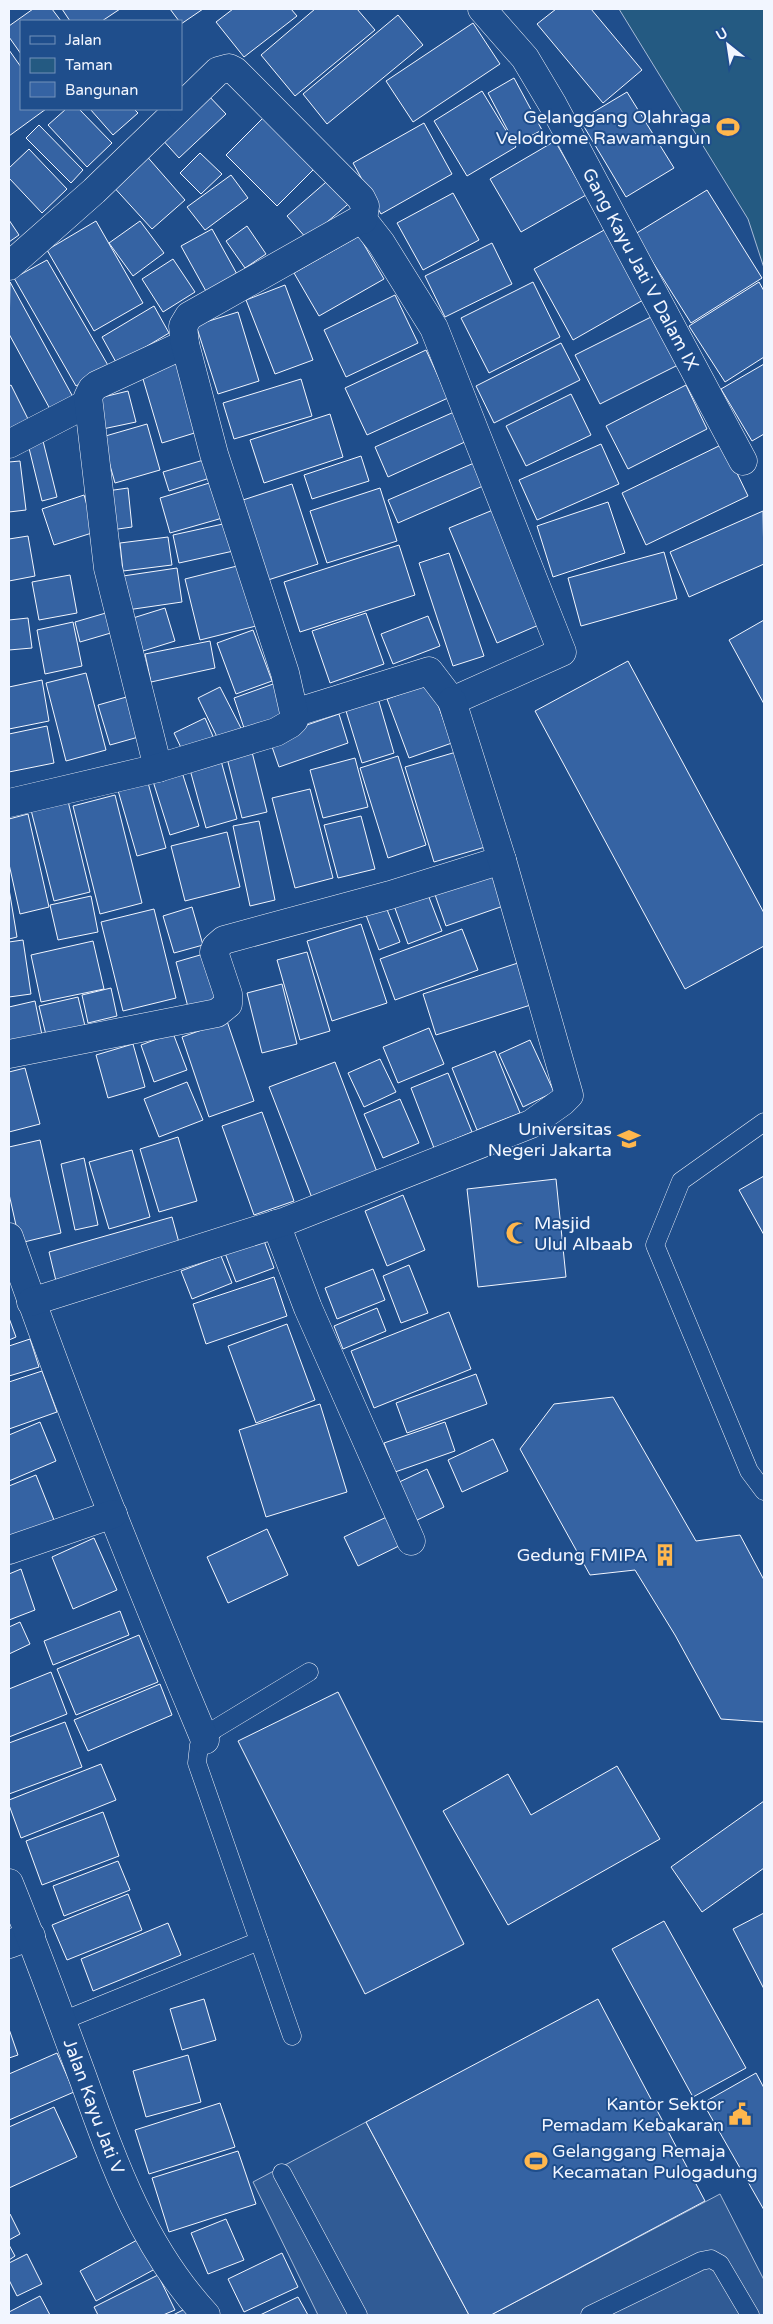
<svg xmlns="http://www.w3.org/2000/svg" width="773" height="2324" viewBox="0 0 773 2324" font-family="'Varela Round',sans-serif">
  <rect width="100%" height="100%" fill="#1f4e8c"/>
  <path fill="#245a82" stroke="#a8bbd7" d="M619 9H764V268L748 219Z"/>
  <g fill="#305b95" stroke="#a8bbd7">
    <path d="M366 2122 469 2315H318L253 2182Z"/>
    <path d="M720 2194 764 2280V2315H491Z"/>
  </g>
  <g fill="#3563a3" stroke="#f2f6ff">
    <path d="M33 9H52L61 21H21V54L9 37V26Z"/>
    <path d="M62 9H120L102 21H70Z"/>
    <path d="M170 9H203L181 24V21H179Z"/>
    <path d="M233 9H291L297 16 244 57 216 22Z"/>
    <path d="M315 9H357L375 30 295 96 261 55Z"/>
    <path d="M556 9H591L642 70 603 103 537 24Z"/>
    <path d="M398 15 423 45 327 124 303 94Z"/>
    <path d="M473 23 500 64 413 122 386 81Z"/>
    <path d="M9 50 21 67V109H46L9 136Z"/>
    <path d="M514 78 542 130 515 144 488 93Z"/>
    <path d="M482 91 516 147 467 176 434 121Z"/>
    <path d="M627 92 674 168 626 197 580 120Z"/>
    <path d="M206 93 226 114 179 158 160 137Z"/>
    <path d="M66 109H79L112 143 87 167 48 125Z"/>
    <path d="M90 109H134L138 113 113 135Z"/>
    <path d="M268 113 319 164 277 206 226 155Z"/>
    <path d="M424 123 452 174 381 214 353 163Z"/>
    <path d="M39 125 83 170 71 183 26 138Z"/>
    <path d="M555 141 586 195 521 232 490 179Z"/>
    <path d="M29 149 67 189 42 213 9 178V168Z"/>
    <path d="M144 153 185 200 152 229 110 183Z"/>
    <path d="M200 153 222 174 201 194 180 173Z"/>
    <path d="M231 175 248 198 205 230 187 207Z"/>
    <path d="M333 176 353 200 307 239 287 216Z"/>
    <path d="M707 190 762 278 691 323 635 234Z"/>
    <path d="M453 193 479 240 423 270 397 223Z"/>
    <path d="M9 220 19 235 9 242Z"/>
    <path d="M96 221 143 303 94 331 47 250Z"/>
    <path d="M140 221 164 253 133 276 109 243Z"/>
    <path d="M247 226 266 254 245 268 226 241Z"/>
    <path d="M212 229 238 276 207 293 181 246Z"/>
    <path d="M606 229 645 299 573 340 534 269Z"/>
    <path d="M359 236 384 279 319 316 294 273Z"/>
    <path d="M492 243 512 284 445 317 425 276Z"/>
    <path d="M173 259 195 292 163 312 142 279Z"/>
    <path d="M47 260 109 367 76 386 14 278Z"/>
    <path d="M10 282 73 397 50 409 9 334Z"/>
    <path d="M533 282 560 337 489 373 461 318Z"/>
    <path d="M759 282 764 291V357L725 382 689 326Z"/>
    <path d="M285 285 313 360 275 374 246 300Z"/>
    <path d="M395 295 418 343 346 377 324 330Z"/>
    <path d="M154 306 169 333 117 364 102 337Z"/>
    <path d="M238 312 259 381 218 394 196 325Z"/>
    <path d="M653 316 678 365 600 404 575 355Z"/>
    <path d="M561 343 580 380 494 423 476 386Z"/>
    <path d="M426 350 448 398 367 435 345 388Z"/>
    <path d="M179 357 201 431 162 443 140 369Z"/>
    <path d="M764 364V434L752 441 721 389Z"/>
    <path d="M301 379 312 416 234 439 223 403Z"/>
    <path d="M11 385 32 427 9 438V386Z"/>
    <path d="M686 385 707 429 628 469 606 426Z"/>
    <path d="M128 391 136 422 98 430 91 400Z"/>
    <path d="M571 394 591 435 526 466 506 426Z"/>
    <path d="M454 412 467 441 388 477 375 447Z"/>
    <path d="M330 414 343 457 264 483 250 440Z"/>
    <path d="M147 424 160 470 115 483 102 437Z"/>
    <path d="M41 433 57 497 42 501 26 436Z"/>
    <path d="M601 444 619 484 537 520 519 480Z"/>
    <path d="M723 444 748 496 646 545 622 493Z"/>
    <path d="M361 456 369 481 312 499 304 475Z"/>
    <path d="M207 459 213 477 169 491 163 472Z"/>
    <path d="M20 461 26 510 9 512V462Z"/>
    <path d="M474 463 483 486 398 523 388 500Z"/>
    <path d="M216 481 226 517 170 533 160 498Z"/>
    <path d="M292 484 318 564 268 580 243 500Z"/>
    <path d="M128 488 132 527 111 530 107 491Z"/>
    <path d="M380 488 397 541 327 563 310 511Z"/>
    <path d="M84 495 95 532 54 545 42 509Z"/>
    <path d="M608 502 625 553 553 577 537 526Z"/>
    <path d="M493 510 541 624 497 643 449 528Z"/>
    <path d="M763 511 764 564 689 597 670 552Z"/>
    <path d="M232 522 238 550 179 563 173 535Z"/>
    <path d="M28 536 35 576 9 581V539Z"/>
    <path d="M168 537 172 565 123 571 120 543Z"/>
    <path d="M399 545 415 595 300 632 284 582Z"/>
    <path d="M664 552 677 599 581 626 568 578Z"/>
    <path d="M449 553 484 656 453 666 419 563Z"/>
    <path d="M241 565 256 626 200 640 185 579Z"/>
    <path d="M177 568 182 602 127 610 123 576Z"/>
    <path d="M70 575 77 613 39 620 32 582Z"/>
    <path d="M165 608 175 641 143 651 133 618Z"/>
    <path d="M116 610 121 630 80 642 75 622Z"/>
    <path d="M366 613 384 664 330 683 312 631Z"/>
    <path d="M428 616 440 646 393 664 381 634Z"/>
    <path d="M28 618 32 648 9 650V620Z"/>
    <path d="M764 620V704L729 640Z"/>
    <path d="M73 622 82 666 45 674 37 630Z"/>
    <path d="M253 630 272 681 236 694 217 643Z"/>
    <path d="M210 641 215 668 151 682 145 654Z"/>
    <path d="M628 661 764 913V946L685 989 535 711Z"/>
    <path d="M86 673 106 750 66 761 46 683Z"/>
    <path d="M42 680 49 721 9 729V687Z"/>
    <path d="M276 683 289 719 246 734 234 698Z"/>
    <path d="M430 683 452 743 409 758 387 699Z"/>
    <path d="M220 687 243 732 220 743 198 698Z"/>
    <path d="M375 688 394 753 362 763 342 698Z"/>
    <path d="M130 696 142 736 110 745 98 705Z"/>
    <path d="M339 714 348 743 279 767 269 738Z"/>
    <path d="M205 718 215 741 185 756 174 733Z"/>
    <path d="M47 726 54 763 9 772V734Z"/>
    <path d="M250 744 267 812 242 818 225 750Z"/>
    <path d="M463 750 492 845 434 862 405 767Z"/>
    <path d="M398 756 426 845 388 858 360 768Z"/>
    <path d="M220 757 237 819 206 828 189 766Z"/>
    <path d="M355 758 368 807 323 818 310 770Z"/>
    <path d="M181 769 199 826 170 835 152 778Z"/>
    <path d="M147 779 166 848 137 856 117 787Z"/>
    <path d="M310 789 333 878 295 888 272 798Z"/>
    <path d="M115 795 142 903 100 914 73 806Z"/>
    <path d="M68 801 90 892 54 901 31 810Z"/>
    <path d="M28 814 49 907 20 914 9 864V819Z"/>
    <path d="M361 816 375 869 338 878 324 825Z"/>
    <path d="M259 821 275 900 250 906 233 826Z"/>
    <path d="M227 832 240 887 185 901 171 846Z"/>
    <path d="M496 867 509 904 446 926 433 889Z"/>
    <path d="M425 887 442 931 408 944 392 900Z"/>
    <path d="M9 889 17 937 9 939Z"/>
    <path d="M91 896 98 932 58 940 50 905Z"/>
    <path d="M192 907 203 945 174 953 163 916Z"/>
    <path d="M386 907 400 942 379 950 366 915Z"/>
    <path d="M154 909 176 998 123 1011 101 922Z"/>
    <path d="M361 924 387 1003 332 1021 307 941Z"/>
    <path d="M462 929 478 970 395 1000 380 959Z"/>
    <path d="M23 940 31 994 9 997V942Z"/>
    <path d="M93 941 104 989 41 1002 31 955Z"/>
    <path d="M307 952 330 1031 300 1040 277 960Z"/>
    <path d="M207 953 219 998 188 1007 176 962Z"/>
    <path d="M527 960 540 1002 436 1035 423 994Z"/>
    <path d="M282 984 297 1044 262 1053 247 993Z"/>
    <path d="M111 988 117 1016 88 1023 82 995Z"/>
    <path d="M78 997 85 1026 46 1035 39 1006Z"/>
    <path d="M35 1001 43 1040 9 1048V1007Z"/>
    <path d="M227 1021 254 1101 209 1117 182 1037Z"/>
    <path d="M429 1028 444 1064 398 1083 383 1047Z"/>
    <path d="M173 1033 187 1070 154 1082 141 1045Z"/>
    <path d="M530 1040 554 1092 523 1107 499 1054Z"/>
    <path d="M133 1044 145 1087 108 1098 96 1055Z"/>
    <path d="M495 1051 520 1113 477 1130 452 1068Z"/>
    <path d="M380 1059 396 1092 364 1107 348 1073Z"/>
    <path d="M335 1062 377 1172 312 1198 269 1087Z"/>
    <path d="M25 1068 40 1124 9 1132V1072Z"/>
    <path d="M448 1073 472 1132 434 1148 411 1088Z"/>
    <path d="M187 1082 203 1120 159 1137 144 1099Z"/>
    <path d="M400 1099 419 1143 383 1158 364 1114Z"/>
    <path d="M262 1112 294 1201 254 1215 222 1126Z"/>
    <path d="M178 1137 197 1201 159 1212 140 1149Z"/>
    <path d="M40 1140 61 1233 20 1243 9 1194V1147Z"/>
    <path d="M132 1150 150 1217 109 1229 89 1162Z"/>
    <path d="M84 1158 98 1225 75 1230 61 1164Z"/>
    <path d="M764 1176V1235L739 1190Z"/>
    <path d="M556 1179 566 1277 478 1287 467 1189Z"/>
    <path d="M403 1195 425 1250 387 1266 365 1211Z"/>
    <path d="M172 1217 181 1250 57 1285 49 1252Z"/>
    <path d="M263 1238 274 1268 236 1282 225 1253Z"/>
    <path d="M221 1256 232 1283 192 1299 181 1271Z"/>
    <path d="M409 1265 428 1313 401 1323 383 1276Z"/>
    <path d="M373 1269 385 1300 337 1319 325 1288Z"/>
    <path d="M274 1277 287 1316 206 1344 193 1304Z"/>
    <path d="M377 1308 386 1331 343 1349 334 1326Z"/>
    <path d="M449 1312 471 1369 374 1408 351 1351Z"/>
    <path d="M9 1318 16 1337 9 1340Z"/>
    <path d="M287 1324 315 1400 256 1423 228 1346Z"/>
    <path d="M30 1339 39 1367 9 1376V1346Z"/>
    <path d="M42 1371 57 1412 9 1429V1382Z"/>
    <path d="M476 1374 487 1404 407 1433 396 1403Z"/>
    <path d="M613 1397 696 1541 740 1535 764 1580V1722L721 1719 675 1635 635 1570 590 1575 520 1449 554 1404Z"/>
    <path d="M320 1404 347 1492 266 1517 239 1430Z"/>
    <path d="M40 1422 56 1461 9 1481V1435Z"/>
    <path d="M445 1422 455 1451 395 1472 384 1443Z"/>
    <path d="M493 1439 508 1471 462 1492 448 1460Z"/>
    <path d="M427 1469 444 1507 413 1522 395 1484Z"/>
    <path d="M36 1475 56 1525 9 1545V1486Z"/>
    <path d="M393 1514 405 1543 358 1566 344 1537Z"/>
    <path d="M267 1529 288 1575 228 1603 207 1557Z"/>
    <path d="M94 1538 117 1590 73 1609 52 1557Z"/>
    <path d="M21 1569 35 1610 9 1620V1574Z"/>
    <path d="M120 1611 129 1635 53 1665 44 1641Z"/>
    <path d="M20 1622 30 1644 9 1654V1627Z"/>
    <path d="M139 1635 158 1682 76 1715 57 1669Z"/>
    <path d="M51 1672 67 1714 9 1737V1689Z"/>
    <path d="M160 1684 172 1715 88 1751 74 1720Z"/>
    <path d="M338 1692 464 1944 365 1994 238 1741Z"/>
    <path d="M65 1722 82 1767 9 1794V1743Z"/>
    <path d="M101 1764 116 1800 21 1838 9 1805V1800Z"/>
    <path d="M617 1766 660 1839 508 1925 443 1811 508 1774 531 1815Z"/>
    <path d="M764 1801V1868L702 1912 671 1867Z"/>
    <path d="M103 1812 119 1856 42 1885 26 1841Z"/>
    <path d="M118 1861 130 1890 64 1916 53 1886Z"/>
    <path d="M128 1894 142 1930 67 1960 52 1925Z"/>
    <path d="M764 1913V1989L733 1929Z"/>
    <path d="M664 1921 746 2068 693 2097 612 1949Z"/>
    <path d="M168 1923 181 1955 93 1991 81 1959Z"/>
    <path d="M204 1999 216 2040 182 2050 170 2009Z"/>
    <path d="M598 1999 705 2201 491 2315H469L366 2122Z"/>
    <path d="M9 2029 18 2055 9 2058Z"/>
    <path d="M57 2053 74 2092 9 2120V2074Z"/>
    <path d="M188 2055 201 2102 146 2117 133 2071Z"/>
    <path d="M756 2073 764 2088V2210L703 2103Z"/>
    <path d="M220 2103 235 2147 149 2174 135 2130Z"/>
    <path d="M54 2107 77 2157 9 2188V2127Z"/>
    <path d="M238 2151 256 2204 169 2232 152 2178Z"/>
    <path d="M10 2214 20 2234 9 2240V2215Z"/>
    <path d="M226 2219 244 2260 208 2274 191 2233Z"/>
    <path d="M139 2239 155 2269 96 2301 80 2271Z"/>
    <path d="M9 2245 15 2256 9 2260Z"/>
    <path d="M282 2253 298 2287 244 2312 228 2279Z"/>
    <path d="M27 2254 42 2284 17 2296 9 2280V2263Z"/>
    <path d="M158 2275 175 2310 163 2315H98L94 2307Z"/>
    <path d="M40 2296 50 2315H9V2312Z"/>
    <path d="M298 2297 308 2315H260Z"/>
    <path d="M185 2309 188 2315H173Z"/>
  </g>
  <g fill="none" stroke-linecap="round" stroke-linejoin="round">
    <defs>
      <g id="lane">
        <path d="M764 1122 681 1181 655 1245 749 1471 764 1491"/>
        <path d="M259 1941 292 2036"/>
        <path d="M62 2021 259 1941 197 1763 199 1745 215 1729 309 1672"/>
        <path d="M282 2173 358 2315"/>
        <path d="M590 2315 701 2261 711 2259 720 2264 750 2315"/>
      </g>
      <g id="street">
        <path id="s1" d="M482 9 525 58 553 105 743 461"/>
        <path d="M9 266 94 191 179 109"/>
        <path d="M9 444 88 403"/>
        <path d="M294 713 429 671 452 701 562 652 434 328 381 243 363 220"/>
        <path d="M158 768 108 568 88 397 92 389 97 385 185 344"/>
        <path d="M9 803 158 768 276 732 290 724 294 720V713L285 673 214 454 185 344 183 326 189 316 361 219 363 220 365 206 361 198 235 71 229 68 218 71 181 107"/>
        <path d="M9 1054 217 1013 228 1004V994L214 952 216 947 224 940 390 895 502 860"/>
        <path d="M276 1224 308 1308 411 1541"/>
        <path d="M9 1237C68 1407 135 1574 205 1740"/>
        <path d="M31 1302 286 1221 531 1124 562 1102 569 1095 502 860 452 701"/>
        <path d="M9 1550 113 1514"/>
        <path d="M9 1944 31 1936"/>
      </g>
      <g id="secondary">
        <path id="s2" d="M9 1883C35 1947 59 2013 83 2078 114 2164 143 2247 206 2315"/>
      </g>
    </defs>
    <use href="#lane" stroke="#f2f6ff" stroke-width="19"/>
    <use href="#street" stroke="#f2f6ff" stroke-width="29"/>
    <use href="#secondary" stroke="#f2f6ff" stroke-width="29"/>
    <use href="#lane" stroke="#1f4e8c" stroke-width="18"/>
    <use href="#street" stroke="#1f4e8c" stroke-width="28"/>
    <use href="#secondary" stroke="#1f4e8c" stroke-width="28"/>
  </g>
  <defs>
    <symbol id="stadium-bare" viewBox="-9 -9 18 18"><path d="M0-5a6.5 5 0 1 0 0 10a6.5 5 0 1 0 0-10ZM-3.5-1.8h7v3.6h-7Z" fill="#ffb74d" stroke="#1f4e8c" stroke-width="2.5" paint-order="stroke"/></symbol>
    <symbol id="university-bare" viewBox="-9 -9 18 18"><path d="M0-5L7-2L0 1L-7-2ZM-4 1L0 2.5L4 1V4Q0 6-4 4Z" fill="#ffb74d" stroke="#1f4e8c" stroke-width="2.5" paint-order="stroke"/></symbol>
    <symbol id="mosque-bare" viewBox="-9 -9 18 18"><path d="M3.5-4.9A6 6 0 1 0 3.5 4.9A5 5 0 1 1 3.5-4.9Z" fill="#ffb74d" stroke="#1f4e8c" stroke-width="2.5" paint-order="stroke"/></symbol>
    <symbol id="building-bare" viewBox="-9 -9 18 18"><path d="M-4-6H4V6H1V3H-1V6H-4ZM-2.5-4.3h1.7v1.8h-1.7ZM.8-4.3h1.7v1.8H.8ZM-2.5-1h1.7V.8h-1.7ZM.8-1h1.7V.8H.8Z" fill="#ffb74d" stroke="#1f4e8c" stroke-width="2.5" paint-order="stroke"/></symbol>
    <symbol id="civic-bare" viewBox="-9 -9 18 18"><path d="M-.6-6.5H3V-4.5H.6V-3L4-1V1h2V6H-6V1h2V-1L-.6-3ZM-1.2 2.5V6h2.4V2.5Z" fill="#ffb74d" stroke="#1f4e8c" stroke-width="2.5" paint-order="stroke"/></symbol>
  </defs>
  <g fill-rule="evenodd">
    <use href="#stadium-bare" x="712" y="111" width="32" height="32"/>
    <use href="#university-bare" x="613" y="1123" width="32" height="32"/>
    <use href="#mosque-bare" x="501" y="1217" width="32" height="32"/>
    <use href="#building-bare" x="649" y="1539" width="32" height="32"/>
    <use href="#civic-bare" x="724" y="2098" width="32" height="32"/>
    <use href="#stadium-bare" x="520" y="2145" width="32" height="32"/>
  </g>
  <g text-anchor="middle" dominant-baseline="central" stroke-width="4" stroke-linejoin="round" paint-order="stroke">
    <g font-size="18" fill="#f2f6ff" stroke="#1f4e8c" text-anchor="end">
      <text x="711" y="117">Gelanggang Olahraga<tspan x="711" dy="21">Velodrome Rawamangun</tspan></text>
      <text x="612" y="1129">Universitas<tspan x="612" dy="21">Negeri Jakarta</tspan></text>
      <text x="534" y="1223" text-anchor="start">Masjid<tspan x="534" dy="21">Ulul Albaab</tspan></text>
      <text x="648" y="1555">Gedung FMIPA</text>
      <text x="724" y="2104">Kantor Sektor<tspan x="724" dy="21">Pemadam Kebakaran</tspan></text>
      <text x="552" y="2151" text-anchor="start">Gelanggang Remaja<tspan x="552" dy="21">Kecamatan Pulogadung</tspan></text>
    </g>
    <g font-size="18" fill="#f2f6ff" stroke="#1f4e8c">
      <text stroke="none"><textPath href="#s1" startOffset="306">Gang Kayu Jati V Dalam IX</textPath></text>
      <text stroke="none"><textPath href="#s2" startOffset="239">Jalan Kayu Jati V</textPath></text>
    </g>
  </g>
  <rect width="773" height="2324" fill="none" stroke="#f2f6ff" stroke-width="20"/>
  <rect x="20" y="20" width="162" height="90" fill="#1f4e8c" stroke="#7391ba"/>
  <rect x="30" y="36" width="25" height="8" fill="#1f4e8c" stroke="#7391ba"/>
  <text x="65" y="45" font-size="15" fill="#f2f6ff">Jalan</text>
  <rect x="30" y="58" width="25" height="15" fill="#245a82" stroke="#7391ba"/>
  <text x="65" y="70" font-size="15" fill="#f2f6ff">Taman</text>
  <rect x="30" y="82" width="25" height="15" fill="#3563a3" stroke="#7391ba"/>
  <text x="65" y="95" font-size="15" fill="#f2f6ff">Bangunan</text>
  <g transform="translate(728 45) rotate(330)" stroke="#1f4e8c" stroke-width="4" paint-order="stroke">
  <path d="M0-4L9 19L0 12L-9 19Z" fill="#f2f6ff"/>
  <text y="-8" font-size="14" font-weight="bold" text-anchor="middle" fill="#f2f6ff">U</text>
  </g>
</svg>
